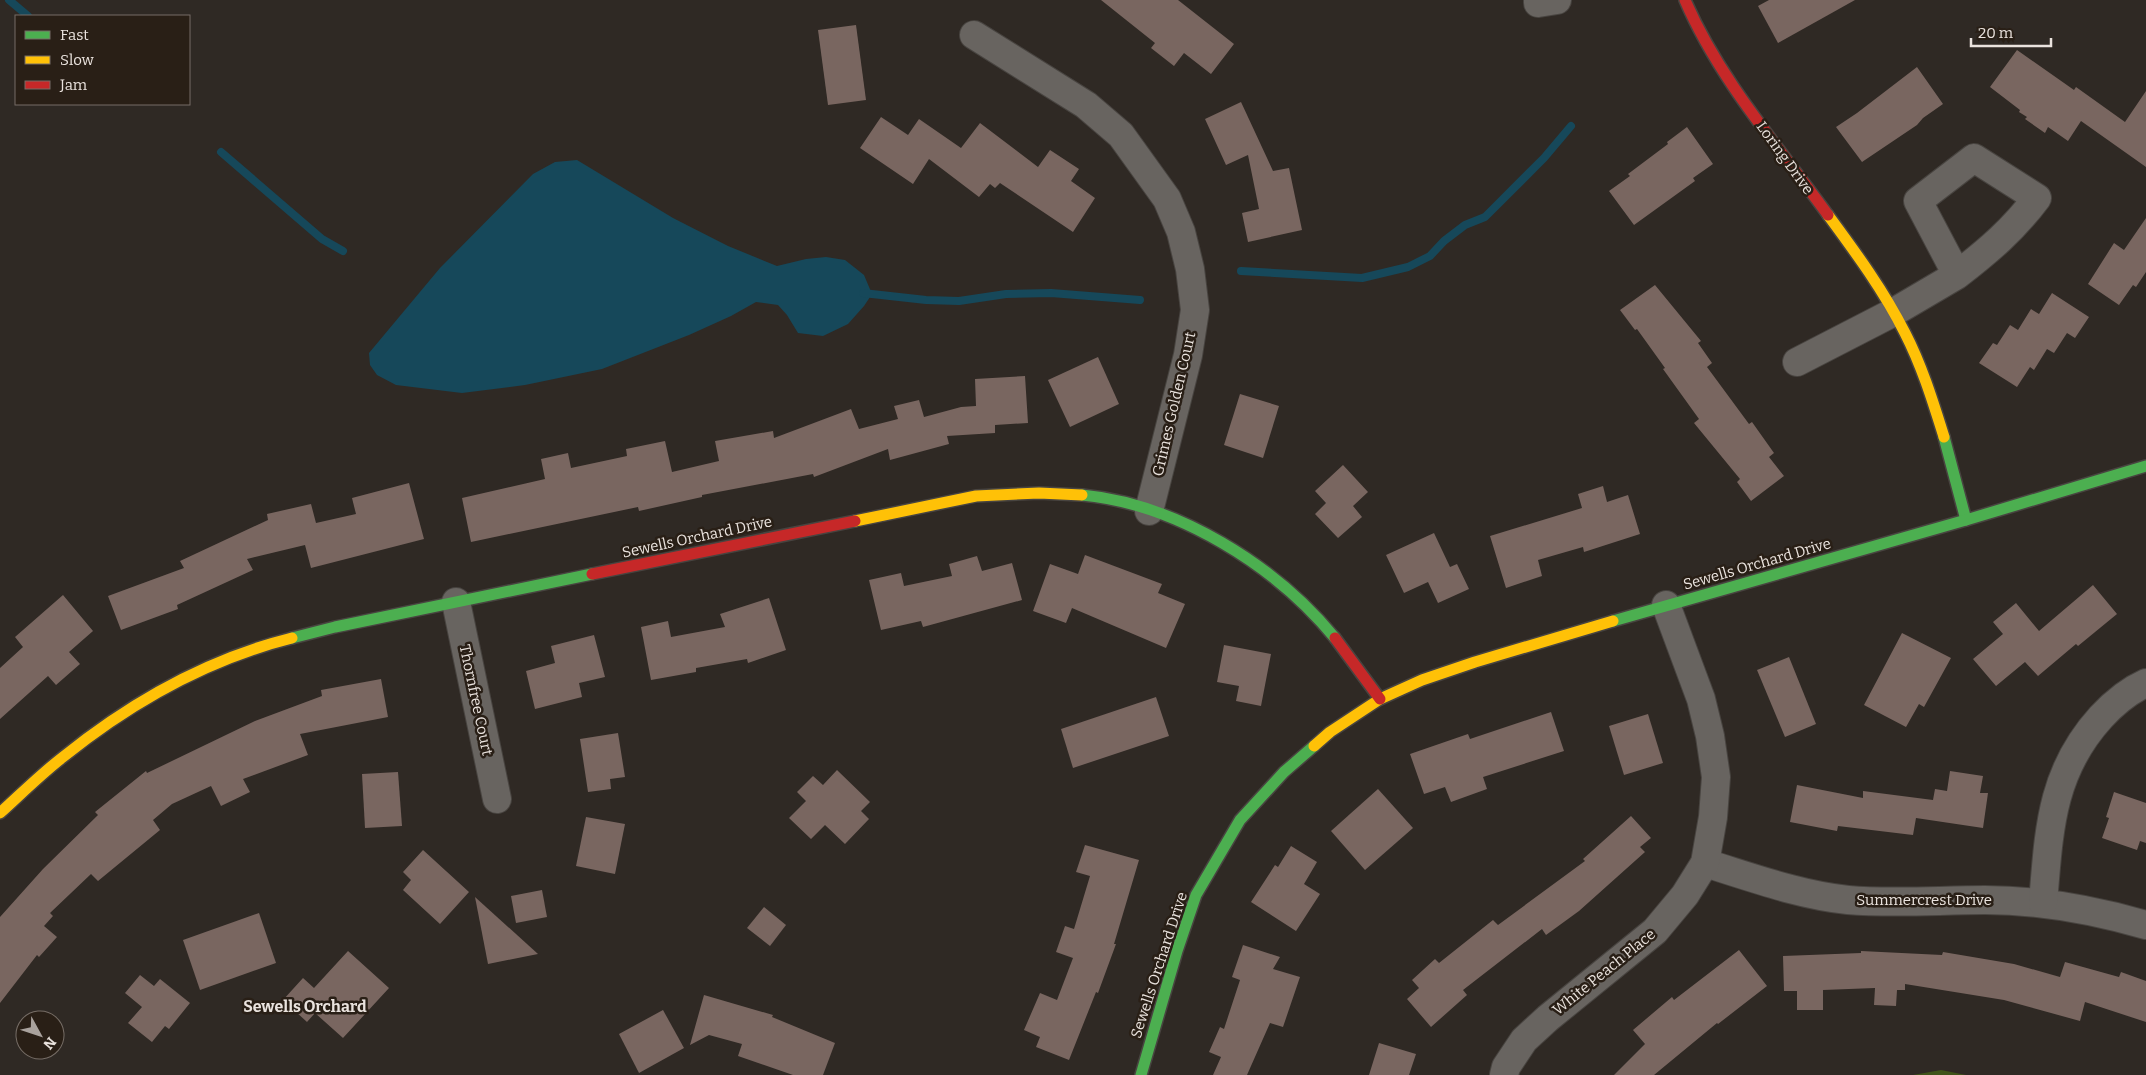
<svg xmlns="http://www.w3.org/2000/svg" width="2146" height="1075" viewBox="0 0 2146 1075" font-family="Bitter,serif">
  <rect width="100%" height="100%" fill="#2f2924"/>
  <path fill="#40541a" d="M1941 1070 1966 1075H1913Z"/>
  <path fill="#16485a" d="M577 160 673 218 728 246 777 266 806 259 826 257 845 260 864 275 872 294 864 306 848 324 823 336 798 333 787 315 778 305 756 302 731 316 689 335 602 369 525 385 462 393 396 385 377 375 370 365 369 353 440 268 533 174 555 162Z"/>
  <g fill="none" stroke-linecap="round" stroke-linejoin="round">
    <g stroke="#16485a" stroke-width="8">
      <path d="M9 0 28 16"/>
      <path d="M221 152 322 239 343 251"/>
      <path d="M1241 271 1362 278 1408 267 1430 256 1444 241 1465 225 1485 217 1544 158 1571 126"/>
      <path d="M863 293 926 300 959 301 1006 294 1051 293 1140 300"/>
    </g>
  </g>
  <g fill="#796660">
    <path d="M1101 0H1178L1234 44 1211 74 1184 53 1174 66 1151 48 1155 43Z"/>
    <path d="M1769 0H1855L1778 43 1758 6Z"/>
    <path d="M856 25 866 100 828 105 818 30Z"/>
    <path d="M2017 50 2074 90 2076 87 2125 122 2146 91V167L2081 121 2068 141 2048 127 2045 133 2025 119 2027 117 2019 112 2020 110 1990 87Z"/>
    <path d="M1917 67 1943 104 1923 118 1917 125 1862 162 1836 127 1857 113Z"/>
    <path d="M1241 102 1273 171 1289 168 1302 230 1248 242 1242 213 1259 209 1248 155 1226 165 1205 119Z"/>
    <path d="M881 117 908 135 919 119 961 148 980 123 1038 167 1050 150 1079 169 1071 181 1095 198 1073 232 1000 183 995 188 990 184 979 197 929 159 913 184 860 148Z"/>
    <path d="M1687 127 1713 164 1693 178 1695 181 1634 225 1609 191 1630 176 1628 174 1668 144 1667 142Z"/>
    <path d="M2146 218V272L2136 287 2133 285 2119 305 2088 284 2114 243 2124 250Z"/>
    <path d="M1655 285 1701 341 1698 343 1712 363 1707 367 1749 424 1752 422 1774 453 1769 457 1784 476 1751 501 1737 482 1740 479 1694 423 1699 419 1663 369 1665 368 1637 329 1635 330 1620 310Z"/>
    <path d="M2052 293 2089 317 2075 338 2067 333 2054 353 2047 349 2034 370 2030 367 2017 387 1979 363 1993 343 1997 345 2010 325 2018 330 2031 309 2039 314Z"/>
    <path d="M1098 357 1119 404 1070 427 1048 380Z"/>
    <path d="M1025 376 1028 423 995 425V433L947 436 949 444 890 460 888 449 814 477 813 474 702 495V497L639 511 638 507 471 542 462 498 545 479 541 459 568 453 571 468 627 456 626 449 665 441 672 472 719 461 715 441 773 431 774 438 851 409 859 429 898 419 894 406 919 400 924 417 961 407 976 406 975 379Z"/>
    <path d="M1240 394 1279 406 1263 458 1224 445Z"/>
    <path d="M1343 465 1368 492 1353 506 1362 517 1338 538 1315 514 1326 503 1315 491Z"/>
    <path d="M409 483 424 539 311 568 305 545 247 559 253 570 177 605 178 609 121 630 108 596 184 568 180 561 268 520 267 514 311 504 316 523 356 514 352 498Z"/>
    <path d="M1603 486 1607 502 1628 495 1640 534 1584 552 1583 547 1538 560 1542 576 1506 588 1490 536 1582 508 1578 494Z"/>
    <path d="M1434 533 1450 567 1457 564 1469 589 1438 603 1428 582 1404 593 1386 555Z"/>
    <path d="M1085 555 1162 584 1158 593 1185 604 1166 648 1072 608 1066 623 1033 611 1050 564 1078 574Z"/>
    <path d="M977 556 982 571 1012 563 1022 600 923 627 921 621 881 630 869 580 901 573 904 586 952 576 949 564Z"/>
    <path d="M2093 585 2117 614 2078 646 2076 644 2038 676 2025 662 1996 686 1973 659 2003 634 1993 622 2016 603 2039 631Z"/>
    <path d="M63 595 93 631 69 652 80 664 56 685 48 676 0 719V668L23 647 15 637Z"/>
    <path d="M769 598 786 650 748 663 747 659 696 668V672L651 680 641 627 668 621 671 637 725 627 720 614Z"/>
    <path d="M1902 633 1951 658 1924 707 1919 704 1906 727 1864 705Z"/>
    <path d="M594 635 605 677 579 683 582 697 535 709 526 671 555 663 551 646Z"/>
    <path d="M1224 645 1271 654 1261 706 1236 701 1239 686 1217 682Z"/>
    <path d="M1789 657 1816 724 1785 737 1757 670Z"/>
    <path d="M381 679 388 717 300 734 308 755 243 779 250 792 221 806 211 786 172 804 153 820 160 830 98 881 91 874 50 913 53 916 44 926 57 937 39 957 37 955 0 1003V917L43 869 98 815 95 812 146 771 147 773 255 721 322 696 321 690Z"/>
    <path d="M1156 697 1169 736 1073 768 1061 729Z"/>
    <path d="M1551 712 1564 751 1483 777 1487 789 1451 802 1445 787 1424 794 1410 754 1468 734 1470 739Z"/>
    <path d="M1648 714 1663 763 1624 775 1609 726Z"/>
    <path d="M618 733 625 777 610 779 611 789 588 792 580 739Z"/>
    <path d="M837 770 870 802 861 811 869 819 845 844 825 825 811 839 789 818 806 801 797 792 813 776 823 785Z"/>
    <path d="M1950 771 1983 776 1980 793H1988L1983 828 1916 818 1913 835 1838 826 1837 831 1790 822 1797 785 1863 798V791L1933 800 1935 789 1947 791Z"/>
    <path d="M398 772 402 826 365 828 362 774Z"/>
    <path d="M1378 789 1413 828 1365 870 1331 831Z"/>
    <path d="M2114 792 2146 803V843L2140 841 2137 850 2102 838 2109 818 2106 817Z"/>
    <path d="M1631 816 1651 838 1640 847 1645 852 1579 911 1546 935 1542 929 1463 990 1467 995 1431 1027 1407 999 1419 988 1412 980 1435 959 1439 963 1493 920 1498 925 1585 861 1583 859Z"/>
    <path d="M586 817 625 824 615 874 576 866Z"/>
    <path d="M1085 845 1139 860 1114 944H1116L1098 993 1096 992 1069 1060 1036 1047 1040 1037 1024 1030 1040 993 1057 1000 1073 958 1056 952 1065 926 1074 929 1090 876 1076 872Z"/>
    <path d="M1291 846 1317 862 1304 884 1320 894 1296 931 1251 902 1275 865 1278 867Z"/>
    <path d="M423 850 469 892 440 924 403 890 411 880 403 872Z"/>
    <path d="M542 890 547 917 516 923 511 896Z"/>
    <path d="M475 897 538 954 488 964Z"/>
    <path d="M764 907 786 925 770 946 747 928Z"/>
    <path d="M259 913 276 963 200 990 183 940Z"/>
    <path d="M1243 945 1280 957 1273 969 1300 977 1283 1027 1270 1023 1247 1075H1213L1221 1057 1209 1052 1220 1027 1224 1029 1240 980 1232 977Z"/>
    <path d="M1739 950 1767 986 1718 1024 1717 1023 1654 1075H1614L1645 1044 1633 1030 1672 997 1674 1000Z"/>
    <path d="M348 951 389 988 343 1038 315 1013 307 1022 283 1000 303 978 314 988Z"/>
    <path d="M1861 951 1942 955 1943 952 2014 964 2060 977 2065 962 2119 977 2121 972 2146 981V1022L2085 1002 2080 1021 2004 1000 1905 984V990H1897L1896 1006 1874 1005 1875 988 1823 990V1010H1797V991H1784L1783 956 1861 953Z"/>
    <path d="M140 975 154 986 160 979 190 1003 169 1029 165 1026 152 1042 128 1023 142 1007 125 993Z"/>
    <path d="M704 995 773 1015 772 1017 835 1043 823 1075H793L738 1056 742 1044 709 1035 690 1045Z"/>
    <path d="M663 1010 684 1048 639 1073 619 1034Z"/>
    <path d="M1379 1043 1416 1054 1409 1075H1369Z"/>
  </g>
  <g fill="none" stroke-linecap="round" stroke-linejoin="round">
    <defs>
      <g id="street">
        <path d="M1538 0V3L1557 0"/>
        <path d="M974 35 1086 105 1121 135 1167 199 1181 232 1190 269 1195 310 1188 355 1149 511"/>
        <path d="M1797 362 1894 312 1957 275 1918 201 1974 158 2037 198C2013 230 1988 251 1957 275"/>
        <path d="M456 602 497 799"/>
        <path d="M1705 863C1751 877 1799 895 1848 900 1894 904 1939 900 1985 900 2039 900 2094 910 2146 925"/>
        <path d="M2043 903C2049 832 2050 773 2101 717 2114 703 2128 691 2146 683"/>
        <path d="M1504 1075 1506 1067 1524 1040 1548 1018 1655 931 1685 895 1705 863 1713 817 1716 777 1710 736 1701 699 1666 605"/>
      </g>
      <g id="fast">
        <path d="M1944 437 1966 520"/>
        <path d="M1082 495C1177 504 1275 565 1335 638"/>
        <path d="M1613 621 1966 520 2146 466"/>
        <path d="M292 638 335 627 592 574"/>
        <path d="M1141 1075 1177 951 1196 895 1240 820 1284 772 1314 746"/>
      </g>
      <g id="slow">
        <path d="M1828 215C1856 253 1884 291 1905 333 1922 366 1933 402 1944 437"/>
        <path d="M855 521 976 496 1039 493 1082 495"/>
        <path d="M1314 746 1330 732 1380 699 1422 680 1475 662 1613 621"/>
        <path d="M0 813C21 794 41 774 63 757 130 703 208 659 292 638"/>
      </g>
      <g id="jam">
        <path d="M1685 0C1719 79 1778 146 1828 215"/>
        <path d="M592 574 855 521"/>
        <path d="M1335 638 1380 699"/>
      </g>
    </defs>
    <use href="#street" stroke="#484440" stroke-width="30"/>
    <use href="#fast" stroke="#484440" stroke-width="14"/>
    <use href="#slow" stroke="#484440" stroke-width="14"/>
    <use href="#jam" stroke="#484440" stroke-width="14"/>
    <use href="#street" stroke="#686460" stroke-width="28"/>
    <use href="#fast" stroke="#4caf50" stroke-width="11"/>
    <use href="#slow" stroke="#ffc107" stroke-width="11"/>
    <use href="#jam" stroke="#c62828" stroke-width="11"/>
  </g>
  <g text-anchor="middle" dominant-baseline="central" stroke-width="5" stroke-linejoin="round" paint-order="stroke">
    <g font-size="15" fill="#eae3de" stroke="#291f16">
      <text transform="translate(1785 158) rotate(54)">Loring Drive</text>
      <text transform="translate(1174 404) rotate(-77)">Grimes Golden Court</text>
      <text transform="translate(697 537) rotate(-12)">Sewells Orchard Drive</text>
      <text transform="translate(1757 564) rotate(-16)">Sewells Orchard Drive</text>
      <text transform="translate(476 700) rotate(78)">Thornfree Court</text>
      <text x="1924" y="900">Summercrest Drive</text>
      <text transform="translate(1159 965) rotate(-72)">Sewells Orchard Drive</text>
      <text transform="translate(1604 972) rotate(-39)">White Peach Place</text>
    </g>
    <g font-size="16" font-weight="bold" fill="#eae3de" stroke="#291f16">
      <text x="305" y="1006">Sewells Orchard</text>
    </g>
  </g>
  <rect x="15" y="15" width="175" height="90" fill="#291f16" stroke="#766d66"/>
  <rect x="25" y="31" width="25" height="8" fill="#4caf50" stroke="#766d66"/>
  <text x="60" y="40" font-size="15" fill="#eae3de">Fast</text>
  <rect x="25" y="56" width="25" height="8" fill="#ffc107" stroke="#766d66"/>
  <text x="60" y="65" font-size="15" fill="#eae3de">Slow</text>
  <rect x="25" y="81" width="25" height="8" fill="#c62828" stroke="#766d66"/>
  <text x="60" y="90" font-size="15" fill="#eae3de">Jam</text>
  <g transform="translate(40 1035) rotate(130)"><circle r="24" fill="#291f16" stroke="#766d66"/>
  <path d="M0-4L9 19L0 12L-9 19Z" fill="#a9a29d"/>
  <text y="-8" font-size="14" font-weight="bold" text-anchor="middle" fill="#eae3de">N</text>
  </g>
  <path d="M1971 38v8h80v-8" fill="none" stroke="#eae3de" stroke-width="2.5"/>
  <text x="1978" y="38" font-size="15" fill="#eae3de" stroke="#291f16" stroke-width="4" paint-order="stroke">20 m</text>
</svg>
